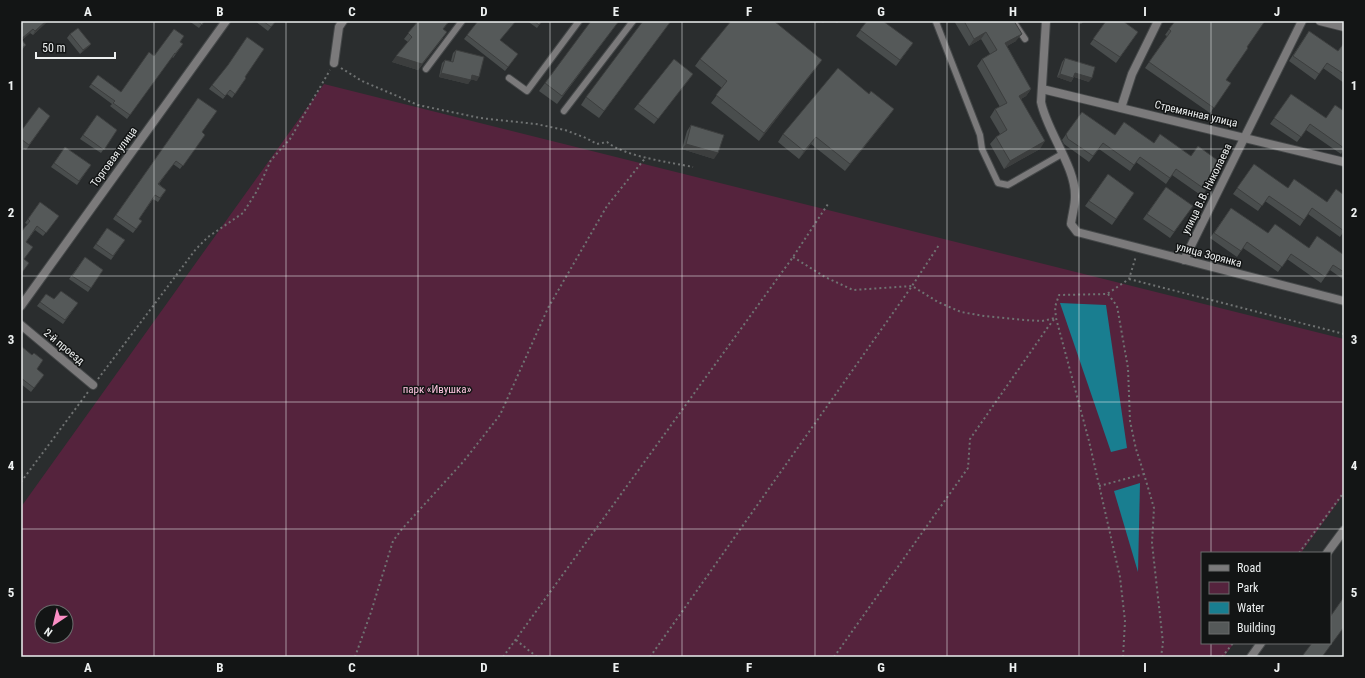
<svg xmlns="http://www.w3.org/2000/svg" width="1365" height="678" viewBox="0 0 1365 678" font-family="'Roboto Condensed',sans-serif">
  <rect width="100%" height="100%" fill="#2a2d2e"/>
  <path fill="#55233d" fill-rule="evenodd" d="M324 84 1344 339V494L1301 553H1202V643H1234L1224 657H21V507ZM42 612H66V636H42Z"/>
  <g fill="#197e90">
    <path d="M1060 303 1106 305 1127 448 1111 452Z"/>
    <path d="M1140 483 1138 572 1114 491Z"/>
  </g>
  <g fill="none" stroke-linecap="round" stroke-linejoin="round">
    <defs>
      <g id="service">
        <path d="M937 21 936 22 980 135 982 149 998 183 1008 185 1062 154"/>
        <path d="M1013 21 1025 39"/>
        <path d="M426 69 462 21"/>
        <path d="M509 78 527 91 579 21"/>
        <path d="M564 111 633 21"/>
      </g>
      <g id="minor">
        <path d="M1320 21 1344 27"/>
        <path d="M334 63 339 27 343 21"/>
        <path d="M1042 89 1344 162"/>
        <path d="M1121 108 1132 74 1158 21"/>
        <path d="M1184 260 1302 21"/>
        <path d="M21 306 226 21"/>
        <path d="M21 325 93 385"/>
      </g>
      <g id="tertiary">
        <path d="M1046 21 1041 102C1047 132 1076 167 1075 197 1075 206 1072 215 1071 224L1077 232 1344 301"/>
        <path d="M1327 553 1344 530"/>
        <path d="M1251 657 1261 643"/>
      </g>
    </defs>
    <use href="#service" stroke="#454849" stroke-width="8"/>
    <use href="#minor" stroke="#454849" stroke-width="10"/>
    <use href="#tertiary" stroke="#454849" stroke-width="10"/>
    <g stroke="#6f7272" stroke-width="2" stroke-dasharray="2 3" stroke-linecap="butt">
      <path d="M341 68 362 81 418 105 480 118 536 124 565 130 586 138 597 144 607 142C626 157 669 162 693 167"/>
      <path d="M793 257 825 277 853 290 912 286 938 302 961 312 984 316 1024 320 1042 321 1055 318"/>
      <path d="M1129 279 1344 334"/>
      <path d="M1108 294 1117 306 1128 368 1130 421 1136 449 1144 474 1154 508 1152 543 1163 643 1161 657"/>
      <path d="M98 379 196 249 208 237 243 213 257 191 271 160 290 139 330 70"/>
      <path d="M21 482 88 392"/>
      <path d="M1099 486 1144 474"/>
      <path d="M1299 553 1344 492"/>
      <path d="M516 640 537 657"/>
      <path d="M355 657 371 612 393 541 402 529 463 462 500 415 548 308 607 206 646 157"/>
      <path d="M503 657 793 257 828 204"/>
      <path d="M650 657 912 286 939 245"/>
      <path d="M834 657 968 468 970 439 1048 327 1055 318"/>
      <path d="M1123 657 1125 621 1120 577 1089 441 1056 318 1055 307 1059 295 1107 294 1129 279 1136 256"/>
      <path d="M1222 657 1233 643"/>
    </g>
    <use href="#service" stroke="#7b7a7b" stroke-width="6"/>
    <use href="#minor" stroke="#7b7a7b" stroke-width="8"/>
    <use href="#tertiary" stroke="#7b7a7b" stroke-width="8"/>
  </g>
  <g fill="#494d4d">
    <path d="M21 21H48L33 35 30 33 22 40 26 45 21 51Z"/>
    <path d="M189 21H204L199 28Z"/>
    <path d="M255 21H276L268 31Z"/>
    <path d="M418 21H450L443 29V38L418 70 392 62 408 42 404 39Z"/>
    <path d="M478 21 500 40 518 54 505 71 464 39Z"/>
    <path d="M527 21H542L537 28Z"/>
    <path d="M619 21 557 104 539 91 545 83Z"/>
    <path d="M671 21 599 118 581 105 586 97Z"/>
    <path d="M820 21H825L823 23Z"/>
    <path d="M834 21H839L837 23Z"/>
    <path d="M867 21 913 43 896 66 856 36Z"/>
    <path d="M954 21H1014L1016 41 1007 46 1031 89 1026 96 1021 99 1040 149 1004 169 990 144 996 137 1000 134 990 117 995 109 1000 107 977 66 982 59 990 54 981 39 969 46Z"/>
    <path d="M1075 21H1084L1081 24Z"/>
    <path d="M1106 21H1123L1138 32 1116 63 1090 44Z"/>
    <path d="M1175 21 1247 47 1226 80 1231 83 1210 113 1145 68 1167 36 1165 35Z"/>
    <path d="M1309 31 1338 51 1344 43V83L1323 68 1315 80 1289 61Z"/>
    <path d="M70 34 91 44 88 47 80 54 67 38Z"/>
    <path d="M180 42 183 44 173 58 172 57 127 119 110 106 112 104 89 87 98 75 121 92 154 56Z"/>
    <path d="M456 50 477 81 471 79 468 84 439 77 442 63 445 60 451 61 453 53Z"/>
    <path d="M1065 58 1089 82 1074 77 1071 82 1057 77 1062 62Z"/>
    <path d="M700 59 822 60 759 141 711 103 722 88 695 66Z"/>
    <path d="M693 74 654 124 634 109 638 104Z"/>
    <path d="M245 77 246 78 232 98 227 94 223 99 209 89 212 85Z"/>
    <path d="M869 94 894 109 888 117 845 171 811 144 799 159 778 142 783 134Z"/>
    <path d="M1291 94 1326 118 1344 111V149L1341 154 1306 130 1297 142 1270 124Z"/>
    <path d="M198 98 202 132 205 135 180 169 173 164 159 184 166 190 158 202 153 199 139 219 142 221 133 233 113 219Z"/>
    <path d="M1082 112 1115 135 1154 143 1191 156 1224 165 1202 196 1172 175 1166 184 1136 162 1130 171 1099 149 1089 162 1064 144 1062 140Z"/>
    <path d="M97 115 117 130 101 153 80 139Z"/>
    <path d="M50 116 26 150 21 147V131Z"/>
    <path d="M691 125 714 159 682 149 687 131Z"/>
    <path d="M65 147 91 165 77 185 51 167Z"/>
    <path d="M1254 164 1344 231 1340 237 1308 214 1300 226 1265 201 1258 211 1233 194Z"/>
    <path d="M1108 174 1134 193 1112 225 1085 206Z"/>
    <path d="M1166 187 1193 206 1170 238 1143 219Z"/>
    <path d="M40 202 59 216 43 236 35 230 26 242 21 274 27 224 25 223Z"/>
    <path d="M1231 208 1268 233 1309 248 1344 255V280L1330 270 1321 283 1287 259 1278 272 1243 248 1237 257 1210 238Z"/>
    <path d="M107 228 125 240 111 260 93 248Z"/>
    <path d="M85 257 103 270 88 292 69 279Z"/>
    <path d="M46 294 54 299 78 303 63 324 37 306Z"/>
    <path d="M21 346 37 369 44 375 31 392 21 384Z"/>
  </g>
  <g fill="#3c3e3e">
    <path d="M46 21H48L33 35 35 31Z"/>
    <path d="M33 29 30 33 21 41V39Z"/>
    <path d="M447 32 418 70 392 62 396 56Z"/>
    <path d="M986 32 981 39 969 46 974 39Z"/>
    <path d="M1022 34 1016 41 1000 50 1005 43Z"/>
    <path d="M91 44 88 47 80 54 83 50Z"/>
    <path d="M822 60 817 67 759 141 764 133Z"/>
    <path d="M441 73 471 80 468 84 439 77Z"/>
    <path d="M1075 73 1092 78 1089 82 1072 76Z"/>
    <path d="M693 74 689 80 654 124 658 119Z"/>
    <path d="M1060 74 1073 78 1071 82 1057 77Z"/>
    <path d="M472 75 479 77 477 81 470 79Z"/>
    <path d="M1031 89 1026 96 1014 103 1019 96Z"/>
    <path d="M894 109 888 117 845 171 850 164Z"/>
    <path d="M816 137 811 144 799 159 804 151Z"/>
    <path d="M1045 141 1040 149 1004 169 1010 161Z"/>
    <path d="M686 144 718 153 714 159 682 149Z"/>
  </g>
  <g fill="#555959" stroke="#3c3e3e">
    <path d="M21 21H46L35 31 33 29 21 39 26 45 21 49Z"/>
    <path d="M197 21H204L202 25Z"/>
    <path d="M263 21H276L271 27Z"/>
    <path d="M418 21H449L443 29 447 32 422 64 396 56 412 37 408 33Z"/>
    <path d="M478 21H516L500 40 518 54 508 67 467 35Z"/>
    <path d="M534 21H542L539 25Z"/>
    <path d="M591 21H619L562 96 545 83Z"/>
    <path d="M643 21H671L604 111 586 97Z"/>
    <path d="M731 21H774L822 60 764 133 716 95 727 81 700 59Z"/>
    <path d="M867 21H883L913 43 900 60 860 30Z"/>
    <path d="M964 21H1014L1022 34 1005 43 1031 89 1019 96 1045 141 1010 161 996 137 1007 130 995 109 1007 103 982 59 997 50 986 32 974 39Z"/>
    <path d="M1106 21H1123L1138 32 1120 57 1093 39Z"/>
    <path d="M1175 21H1265L1247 47 1248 48 1226 80 1231 83 1214 108 1149 62 1171 31 1169 29Z"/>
    <path d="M78 28 91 44 83 50 70 34Z"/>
    <path d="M174 29 184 36 180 42 183 44 175 54V53L130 115 113 103 115 101 91 84 98 75 121 92 149 52 154 56Z"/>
    <path d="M1309 31 1338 51 1344 43V74L1327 63 1319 74 1293 56Z"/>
    <path d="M247 37 264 49 245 77 246 78 235 94 230 90 225 96 212 85 228 65Z"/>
    <path d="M456 50 484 57 479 77 472 75 471 80 441 73 445 60 453 62Z"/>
    <path d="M1065 58 1095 67 1092 78 1075 73 1073 78 1060 74Z"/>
    <path d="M674 59 693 74 658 119 638 104Z"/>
    <path d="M838 68 869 94 871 91 894 109 850 164 816 137 804 151 783 134Z"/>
    <path d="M1291 94 1326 118 1335 105 1344 111V148L1310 124 1301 137 1274 118Z"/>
    <path d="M198 98 217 111 202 132 205 135 183 166 176 161 158 184 166 190 160 198 155 195 139 219 142 221 136 229 116 215Z"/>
    <path d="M39 107 50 116 29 145 21 139V131Z"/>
    <path d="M1082 112 1115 135 1124 122 1154 143 1160 134 1191 156 1198 146 1224 165 1206 190 1176 169 1170 178 1140 157 1134 165 1103 143 1093 156 1068 139 1066 134Z"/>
    <path d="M97 115 117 130 104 150 83 135Z"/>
    <path d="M691 125 724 135 718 153 686 144Z"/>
    <path d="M65 147 91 165 79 181 54 163Z"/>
    <path d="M1254 164 1288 188 1294 179 1327 202 1336 189 1344 195V231L1312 208 1304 220 1269 196 1262 206 1237 188Z"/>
    <path d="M1108 174 1134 193 1116 219 1089 201Z"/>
    <path d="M1166 187 1193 206 1174 232 1147 214Z"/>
    <path d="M40 202 59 216 46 233 37 226 26 242 33 247 24 259 29 263 21 274V232L30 221 28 219Z"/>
    <path d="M1231 208 1268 233 1275 224 1309 248 1317 236 1344 255V272L1333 265 1325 277 1291 254 1282 267 1247 242 1241 251 1214 233Z"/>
    <path d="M107 228 125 240 113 256 96 244Z"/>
    <path d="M85 257 103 270 91 288 72 276Z"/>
    <path d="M61 291 78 303 65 320 40 302 46 294 54 299Z"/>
    <path d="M21 346 32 355 34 353 43 360 37 369 44 375 34 388 21 378Z"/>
    <path d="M1344 597V627L1322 657H1307L1303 655 1312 643H1330V617Z"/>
  </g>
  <path fill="none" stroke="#edf0f0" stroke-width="1" stroke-opacity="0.55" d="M154 21V657M286 21V657M418 21V657M550 21V657M682 21V657M815 21V657M947 21V657M1079 21V657M1211 21V553M21 149H1344M21 276H1344M21 402H1344M21 529H1344M1211 643V657"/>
  <g text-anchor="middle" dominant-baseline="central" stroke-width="3" stroke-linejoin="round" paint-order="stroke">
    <g font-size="11" fill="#edf0f0" stroke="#131515">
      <text transform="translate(1196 114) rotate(13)">Стремянная улица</text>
      <text transform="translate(114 157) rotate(-54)">Торговая улица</text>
      <text transform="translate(1207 189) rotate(-64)">улица В.В. Николаева</text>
      <text transform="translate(1209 255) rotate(15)">улица Зорянка</text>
      <text transform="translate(64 347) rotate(40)">2-й проезд</text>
    </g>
    <g font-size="11" fill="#fcc4de" stroke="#131515">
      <text x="437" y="389">парк «Ивушка»</text>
    </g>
  </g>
  <rect width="1365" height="678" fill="none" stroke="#131515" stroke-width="44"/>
  <rect x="1201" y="552" width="130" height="92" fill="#131515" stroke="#6a6d6d"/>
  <rect x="1209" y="565" width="20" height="6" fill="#7b7a7b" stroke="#6a6d6d"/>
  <text x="1237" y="572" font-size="12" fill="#edf0f0">Road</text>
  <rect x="1209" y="582" width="20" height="12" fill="#55233d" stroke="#6a6d6d"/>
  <text x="1237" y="592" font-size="12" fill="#edf0f0">Park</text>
  <rect x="1209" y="602" width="20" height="12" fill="#197e90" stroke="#6a6d6d"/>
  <text x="1237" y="612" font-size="12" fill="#edf0f0">Water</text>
  <rect x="1209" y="622" width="20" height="12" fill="#555959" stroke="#6a6d6d"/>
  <text x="1237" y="632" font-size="12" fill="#edf0f0">Building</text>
  <g transform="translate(54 624) rotate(215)"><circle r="19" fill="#131515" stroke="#6a6d6d"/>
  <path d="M0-3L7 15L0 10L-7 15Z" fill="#fb8fc5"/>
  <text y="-6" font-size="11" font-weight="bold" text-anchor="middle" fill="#edf0f0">N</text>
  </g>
  <path d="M36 52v6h79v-6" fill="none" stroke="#edf0f0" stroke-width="2"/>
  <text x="42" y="52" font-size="12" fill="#edf0f0" stroke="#131515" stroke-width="3" paint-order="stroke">50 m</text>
  <rect x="22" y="22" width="1321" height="634" fill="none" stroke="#edf0f0" stroke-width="1.5"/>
  <g font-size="13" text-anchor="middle" font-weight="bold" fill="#edf0f0">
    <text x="88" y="16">A</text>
    <text x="220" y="16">B</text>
    <text x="352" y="16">C</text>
    <text x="484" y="16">D</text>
    <text x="616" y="16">E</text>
    <text x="749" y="16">F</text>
    <text x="881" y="16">G</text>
    <text x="1013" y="16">H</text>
    <text x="1145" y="16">I</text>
    <text x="1277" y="16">J</text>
    <text x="11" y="90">1</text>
    <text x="1354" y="90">1</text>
    <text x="11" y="217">2</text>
    <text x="1354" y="217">2</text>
    <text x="11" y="344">3</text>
    <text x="1354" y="344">3</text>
    <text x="11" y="470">4</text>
    <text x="1354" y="470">4</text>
    <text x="11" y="597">5</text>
    <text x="1354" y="597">5</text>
    <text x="88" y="672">A</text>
    <text x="220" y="672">B</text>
    <text x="352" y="672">C</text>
    <text x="484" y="672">D</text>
    <text x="616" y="672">E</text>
    <text x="749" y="672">F</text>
    <text x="881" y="672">G</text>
    <text x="1013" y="672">H</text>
    <text x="1145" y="672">I</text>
    <text x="1277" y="672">J</text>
  </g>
</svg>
